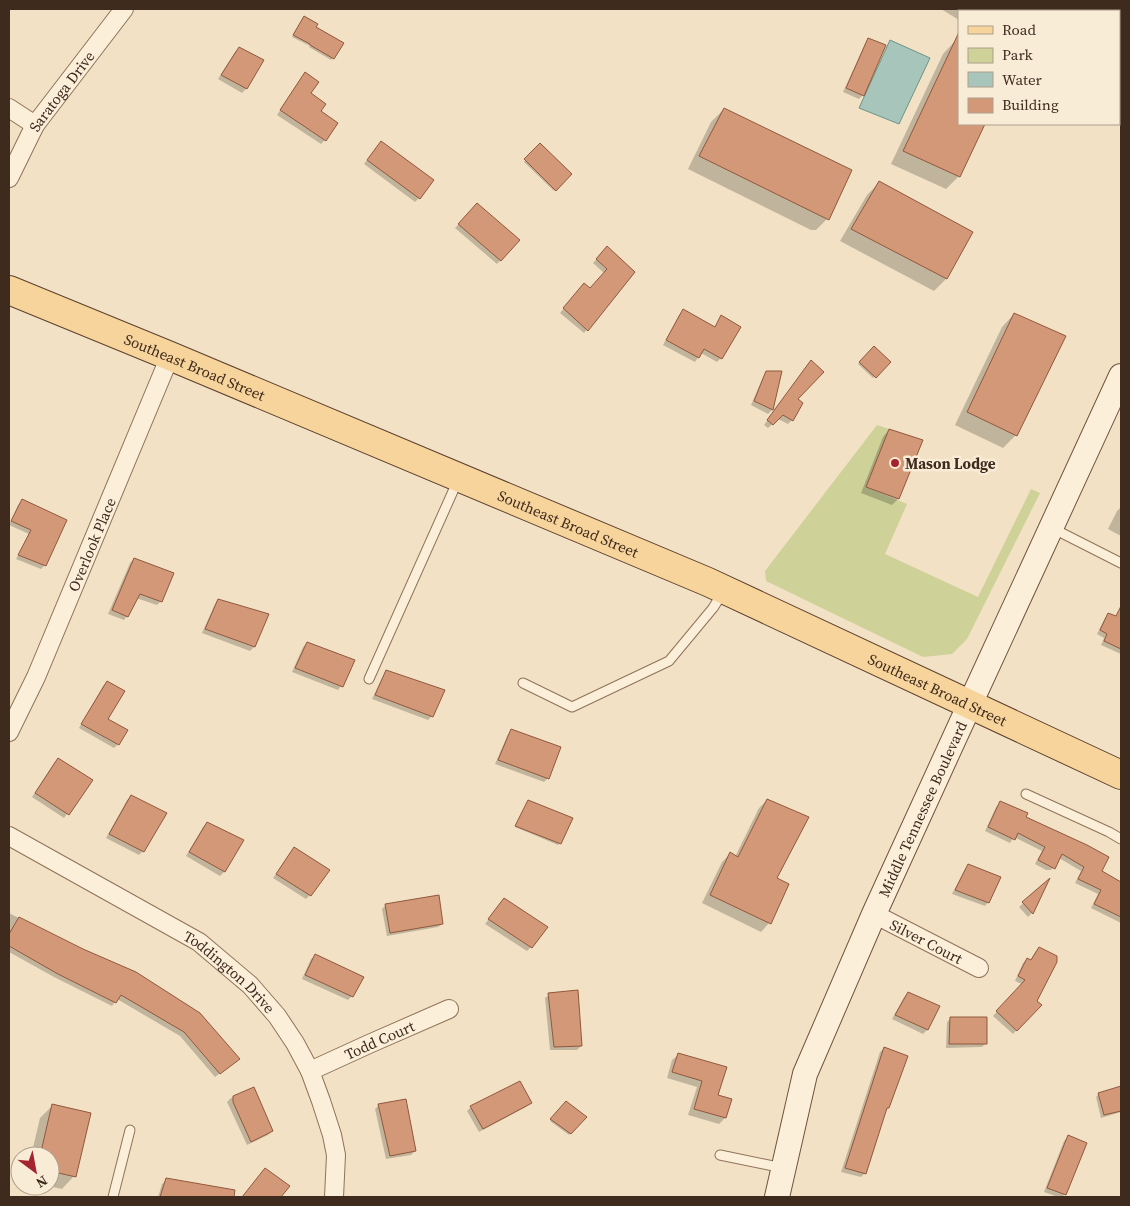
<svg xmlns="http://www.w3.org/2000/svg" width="1130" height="1206" viewBox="0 0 1130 1206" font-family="'Source Serif 4',serif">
  <rect width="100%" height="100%" fill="#f2e1c5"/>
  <path fill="#ced198" d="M877 425 889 429 866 487 907 504 885 554 978 597 1031 489 1040 493 967 639 952 654 923 657 766 581 765 571Z"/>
  <path fill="#a7c5ba" stroke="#6d9488" d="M890 40 930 58 899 124 859 108Z"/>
  <g fill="#0003">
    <path d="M941 9H1056L1055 11H959V20Z"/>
    <path d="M303 19 315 27 333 58 331 60 309 47 310 46 292 37Z"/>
    <path d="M869 40 863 95 859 99 843 92 865 44Z"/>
    <path d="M955 41 959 124H984L959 176 946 189 891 164 943 54Z"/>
    <path d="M239 49 262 61 246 89 242 93 218 79 235 52Z"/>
    <path d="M1121 73V101L1119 100V78Z"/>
    <path d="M305 74 309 93 319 111 336 123 325 140 321 144 277 115 301 78Z"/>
    <path d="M724 109 829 217 816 230H811L688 169 711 122Z"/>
    <path d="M540 145 570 174 554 191 524 162Z"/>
    <path d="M377 147 419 198 415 202 364 164Z"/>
    <path d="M879 183 971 232 946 279 934 291 840 241 867 195Z"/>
    <path d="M477 205 518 241 497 264 455 228Z"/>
    <path d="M603 252 634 273 584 333 560 313 580 289 590 290 604 273 593 263Z"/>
    <path d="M683 311 714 328 718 321 721 317V358L717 362 701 353 695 362 663 345 679 315Z"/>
    <path d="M1014 314 1016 435 1003 448 955 425 1002 327Z"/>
    <path d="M874 348 889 362 873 378 858 364Z"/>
    <path d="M807 366 796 400 792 420 788 424 778 419 768 428 764 425Z"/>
    <path d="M781 372 772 410 768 414 751 405 763 377 767 373Z"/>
    <path d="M889 430 898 499 892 505 861 493 883 437Z"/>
    <path d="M22 501 45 565 41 569 16 559 29 534 9 525 18 505Z"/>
    <path d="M1121 507V536L1108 529 1117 511Z"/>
    <path d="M134 559 161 601 157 605 136 598 127 616 124 620 108 614 130 563Z"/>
    <path d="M219 600 267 615 254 647 250 651 202 633 215 604Z"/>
    <path d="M1109 614 1121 620V654L1101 645 1104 638 1097 634 1105 618Z"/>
    <path d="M307 643 341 686 338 690 292 672 303 647Z"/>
    <path d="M386 672 432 716 428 720 372 699 383 676Z"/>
    <path d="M107 682 106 719 118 744 114 748 79 728 103 686Z"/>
    <path d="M512 731 548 778 544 782 495 764 508 734Z"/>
    <path d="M58 759 92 780 64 818 32 797 54 763Z"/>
    <path d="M131 797 143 851 139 855 106 838 127 800Z"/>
    <path d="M767 800 775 879 769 923 761 932 702 903 722 862 730 854 735 857 759 808Z"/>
    <path d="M527 803 560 843 558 845 515 827Z"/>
    <path d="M1000 803 1024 818 1100 871 1121 884 1119 888 1121 889V923L1091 908 1098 894 1075 883 1081 871 1059 858 1055 866 1051 870H1046L1035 864 1042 851 1014 837 1010 843 985 831 996 807Z"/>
    <path d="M207 823 242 841 224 872 220 876 186 856 203 827Z"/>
    <path d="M291 853 310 895 306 899 273 878Z"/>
    <path d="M969 865 988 902 985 906 952 894 965 869Z"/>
    <path d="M1046 883 1032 913 1028 917 1019 907Z"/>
    <path d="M501 904 531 947 527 951 485 924Z"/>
    <path d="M386 905 442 924 438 927 387 936 382 909Z"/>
    <path d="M9 913 82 950 234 1062 215 1077 180 1036 117 999 112 1006 54 977 9 952Z"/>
    <path d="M1039 948 1057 958 1036 1002 1040 1005 1013 1034 993 1016 1022 984 1015 981 1023 963 1027 959 1030 961 1035 952Z"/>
    <path d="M315 956 352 996 348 1000 302 979 311 959Z"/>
    <path d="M908 993 938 1007 927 1030 923 1034 892 1019 904 997Z"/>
    <path d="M549 995 581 1046 577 1050H550L545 998Z"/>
    <path d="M951 1018 986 1043 982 1047 946 1048 947 1022Z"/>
    <path d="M884 1048 888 1108 884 1112 865 1173 861 1177 841 1172 880 1052Z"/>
    <path d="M679 1054 717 1096 730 1100 725 1118 719 1124 688 1115 697 1087 667 1078 672 1060Z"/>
    <path d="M1121 1088V1112L1101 1118 1096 1097 1099 1094Z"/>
    <path d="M254 1089 272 1131 268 1135 247 1145 227 1102 231 1098Z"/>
    <path d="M530 1103 526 1107 479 1132 467 1111 471 1107Z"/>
    <path d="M566 1103 585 1117 569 1135 550 1121Z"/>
    <path d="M53 1105 74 1176 62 1189 48 1186H50V1156H31L40 1118Z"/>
    <path d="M379 1105 415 1151 411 1155 386 1159 375 1109Z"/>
    <path d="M1068 1137 1065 1194 1062 1197H1058L1044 1192 1064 1141Z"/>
    <path d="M166 1180 214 1188 211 1197H158L162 1184Z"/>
  </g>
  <g fill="#d39878" stroke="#90583d">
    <path d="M304 16 318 24 316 27 344 43 334 59 310 45V44L293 35Z"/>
    <path d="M959 32V124H985L960 177 903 151Z"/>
    <path d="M868 38 886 45 864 96 846 88Z"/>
    <path d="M239 47 264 60 247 89 221 75Z"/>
    <path d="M305 72 319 82 311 93 326 104 321 111 338 123 326 141 280 110Z"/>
    <path d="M724 108 852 170 829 220 699 156Z"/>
    <path d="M381 141 434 180 420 199 367 160Z"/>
    <path d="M540 143 572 174 556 191 524 159Z"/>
    <path d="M879 181 973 232 947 279 851 229Z"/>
    <path d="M477 203 520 240 501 261 458 224Z"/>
    <path d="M607 246 635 272 588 331 563 308 584 283 590 288 607 269 596 259Z"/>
    <path d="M683 309 715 327 721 315 741 327 722 359 704 349 699 358 666 340Z"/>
    <path d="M1014 313 1066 336 1017 436 967 412Z"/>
    <path d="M874 346 891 362 876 378 859 362Z"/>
    <path d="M811 360 824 372 798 399 803 403 793 421 783 415 773 425 767 420Z"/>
    <path d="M766 371H782L773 410 754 401Z"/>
    <path d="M889 429 923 440 899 499 866 487Z"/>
    <path d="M22 499 67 520 46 566 18 555 31 530 11 521Z"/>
    <path d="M134 558 174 573 162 602 140 594 128 617 112 610Z"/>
    <path d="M218 599 269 614 255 647 205 629Z"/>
    <path d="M1121 606V649L1104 641 1107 634 1100 630 1108 613 1116 616Z"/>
    <path d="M307 642 355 660 343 687 295 668Z"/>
    <path d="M386 670 445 690 433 717 375 695Z"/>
    <path d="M107 681 125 691 108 719 128 730 119 745 81 724Z"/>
    <path d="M511 729 561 747 549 779 498 760Z"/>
    <path d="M58 758 93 780 69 815 35 793Z"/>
    <path d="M131 795 167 813 144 852 109 834Z"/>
    <path d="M767 799 809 817 777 878 789 884 771 924 710 895 730 852 738 857Z"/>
    <path d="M528 800 573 818 561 844 515 826Z"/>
    <path d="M1000 801 1028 813 1026 817 1087 845 1109 857 1102 871 1121 882V917L1094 904 1101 890 1078 879 1084 867 1062 854 1055 869 1038 860 1045 847 1018 833 1015 840 988 827Z"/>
    <path d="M207 822 244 840 225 872 189 852Z"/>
    <path d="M294 847 330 870 311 896 276 874Z"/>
    <path d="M968 864 1001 877 989 903 955 890Z"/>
    <path d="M1050 878 1033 914 1022 902Z"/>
    <path d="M439 895 443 924 390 933 385 904Z"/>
    <path d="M504 898 548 927 532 948 488 919Z"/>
    <path d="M19 917 83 949 136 972 200 1013 240 1059 220 1074 184 1032 121 995 116 1003 58 974 9 946V934Z"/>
    <path d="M1039 947 1057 956V962L1037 1001 1042 1005 1017 1031 996 1011 1025 980 1018 976 1027 958 1031 960Z"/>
    <path d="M315 954 364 977 353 997 305 975Z"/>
    <path d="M578 990 582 1046 554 1047 548 993Z"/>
    <path d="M908 992 940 1006 928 1030 895 1015Z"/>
    <path d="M950 1017H987V1044H949Z"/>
    <path d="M884 1047 908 1056 889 1108H887L866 1174 845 1168Z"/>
    <path d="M678 1053 727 1067 718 1095 732 1099 726 1118 694 1109 702 1081 672 1072Z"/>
    <path d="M520 1081 532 1103 483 1129 470 1106Z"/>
    <path d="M1121 1086V1111L1104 1115 1098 1093Z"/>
    <path d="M254 1087 273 1131 251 1142 233 1102V1096Z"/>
    <path d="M406 1099 416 1151 390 1156 378 1104Z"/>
    <path d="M566 1101 587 1117 571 1134 550 1119Z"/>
    <path d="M52 1104 91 1113 76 1177 50 1171V1156H40Z"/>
    <path d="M1068 1135 1087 1143 1066 1195 1047 1188Z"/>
    <path d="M265 1168 290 1186 281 1197H242Z"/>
    <path d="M166 1178 235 1190 234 1197H160Z"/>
  </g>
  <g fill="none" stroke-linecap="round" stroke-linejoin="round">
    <defs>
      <g id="service">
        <path d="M1052 528 1121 563"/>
        <path d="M369 679 458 480"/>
        <path d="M523 683 572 707 669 661 713 608 723 592"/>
        <path d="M1026 794 1109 832 1121 839"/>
        <path d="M720 1155 783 1168"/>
        <path d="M113 1197 130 1130"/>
      </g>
      <g id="minor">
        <path d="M9 108 35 125"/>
        <path id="s1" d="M9 178 35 125 124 9"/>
        <path id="s2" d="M9 732 36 677 170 356"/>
        <path id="s3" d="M9 836 199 942 250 985 277 1016 295 1043 310 1071 321 1101 332 1135 336 1155 334 1197"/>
        <path id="s4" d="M874 914 979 968"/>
        <path id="s5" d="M310 1071 369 1044 449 1009"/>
      </g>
      <g id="secondary">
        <path id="s6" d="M777 1197 805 1074 874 914 970 704 1121 376"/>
      </g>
      <g id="primary">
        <path id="s7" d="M9 290 170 356 708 582 1121 775"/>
      </g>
    </defs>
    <use href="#service" stroke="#8f7259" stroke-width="11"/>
    <use href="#minor" stroke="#8f7259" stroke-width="20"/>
    <use href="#secondary" stroke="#71533c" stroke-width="26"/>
    <use href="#primary" stroke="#5c402e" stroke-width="30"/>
    <use href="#service" stroke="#fbefda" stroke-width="9"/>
    <use href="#minor" stroke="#fbefda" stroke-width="18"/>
    <use href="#secondary" stroke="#fbefda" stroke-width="24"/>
    <use href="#primary" stroke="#f7d49b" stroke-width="28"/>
  </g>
  <circle fill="#a3242e" stroke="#f8ecd6" stroke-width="2" cx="895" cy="463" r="5"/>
  <g text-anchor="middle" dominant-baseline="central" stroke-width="5" stroke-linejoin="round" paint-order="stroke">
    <g font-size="15" fill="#3e2b1e" stroke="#f8ecd6">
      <text stroke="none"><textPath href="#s1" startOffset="102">Saratoga Drive</textPath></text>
      <text stroke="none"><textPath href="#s7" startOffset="201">Southeast Broad Street</textPath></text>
      <text stroke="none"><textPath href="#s7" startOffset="606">Southeast Broad Street</textPath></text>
      <text stroke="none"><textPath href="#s2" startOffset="205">Overlook Place</textPath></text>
      <text stroke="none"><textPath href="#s7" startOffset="1011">Southeast Broad Street</textPath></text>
      <text stroke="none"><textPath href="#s6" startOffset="416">Middle Tennessee Boulevard</textPath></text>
      <text stroke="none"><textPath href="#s4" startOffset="59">Silver Court</textPath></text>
      <text stroke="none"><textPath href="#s3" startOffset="260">Toddington Drive</textPath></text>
      <text stroke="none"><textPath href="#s5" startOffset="76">Todd Court</textPath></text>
    </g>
    <g font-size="15" font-weight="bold" fill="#3e2b1e" stroke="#f8ecd6" text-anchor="start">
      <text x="905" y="463">Mason Lodge</text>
    </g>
  </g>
  <rect width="1130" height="1206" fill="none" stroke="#3e2b1e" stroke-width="20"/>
  <rect x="958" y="10" width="162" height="115" fill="#f8ecd6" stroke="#ae9f8c"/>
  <rect x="968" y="26" width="25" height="8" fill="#f7d49b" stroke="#ae9f8c"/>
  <text x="1002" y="35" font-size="15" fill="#3e2b1e">Road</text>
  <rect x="968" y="48" width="25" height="15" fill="#ced198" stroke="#ae9f8c"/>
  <text x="1002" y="60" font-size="15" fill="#3e2b1e">Park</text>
  <rect x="968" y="72" width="25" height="15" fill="#a7c5ba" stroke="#ae9f8c"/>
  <text x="1002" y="85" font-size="15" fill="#3e2b1e">Water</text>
  <rect x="968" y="98" width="25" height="15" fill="#d39878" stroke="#ae9f8c"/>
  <text x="1002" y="110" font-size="15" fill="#3e2b1e">Building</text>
  <g transform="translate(35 1171) rotate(148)"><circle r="24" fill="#f8ecd6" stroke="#ae9f8c"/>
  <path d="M0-4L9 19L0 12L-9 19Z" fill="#a3242e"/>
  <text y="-8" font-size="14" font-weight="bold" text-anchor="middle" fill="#3e2b1e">N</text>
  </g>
</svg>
